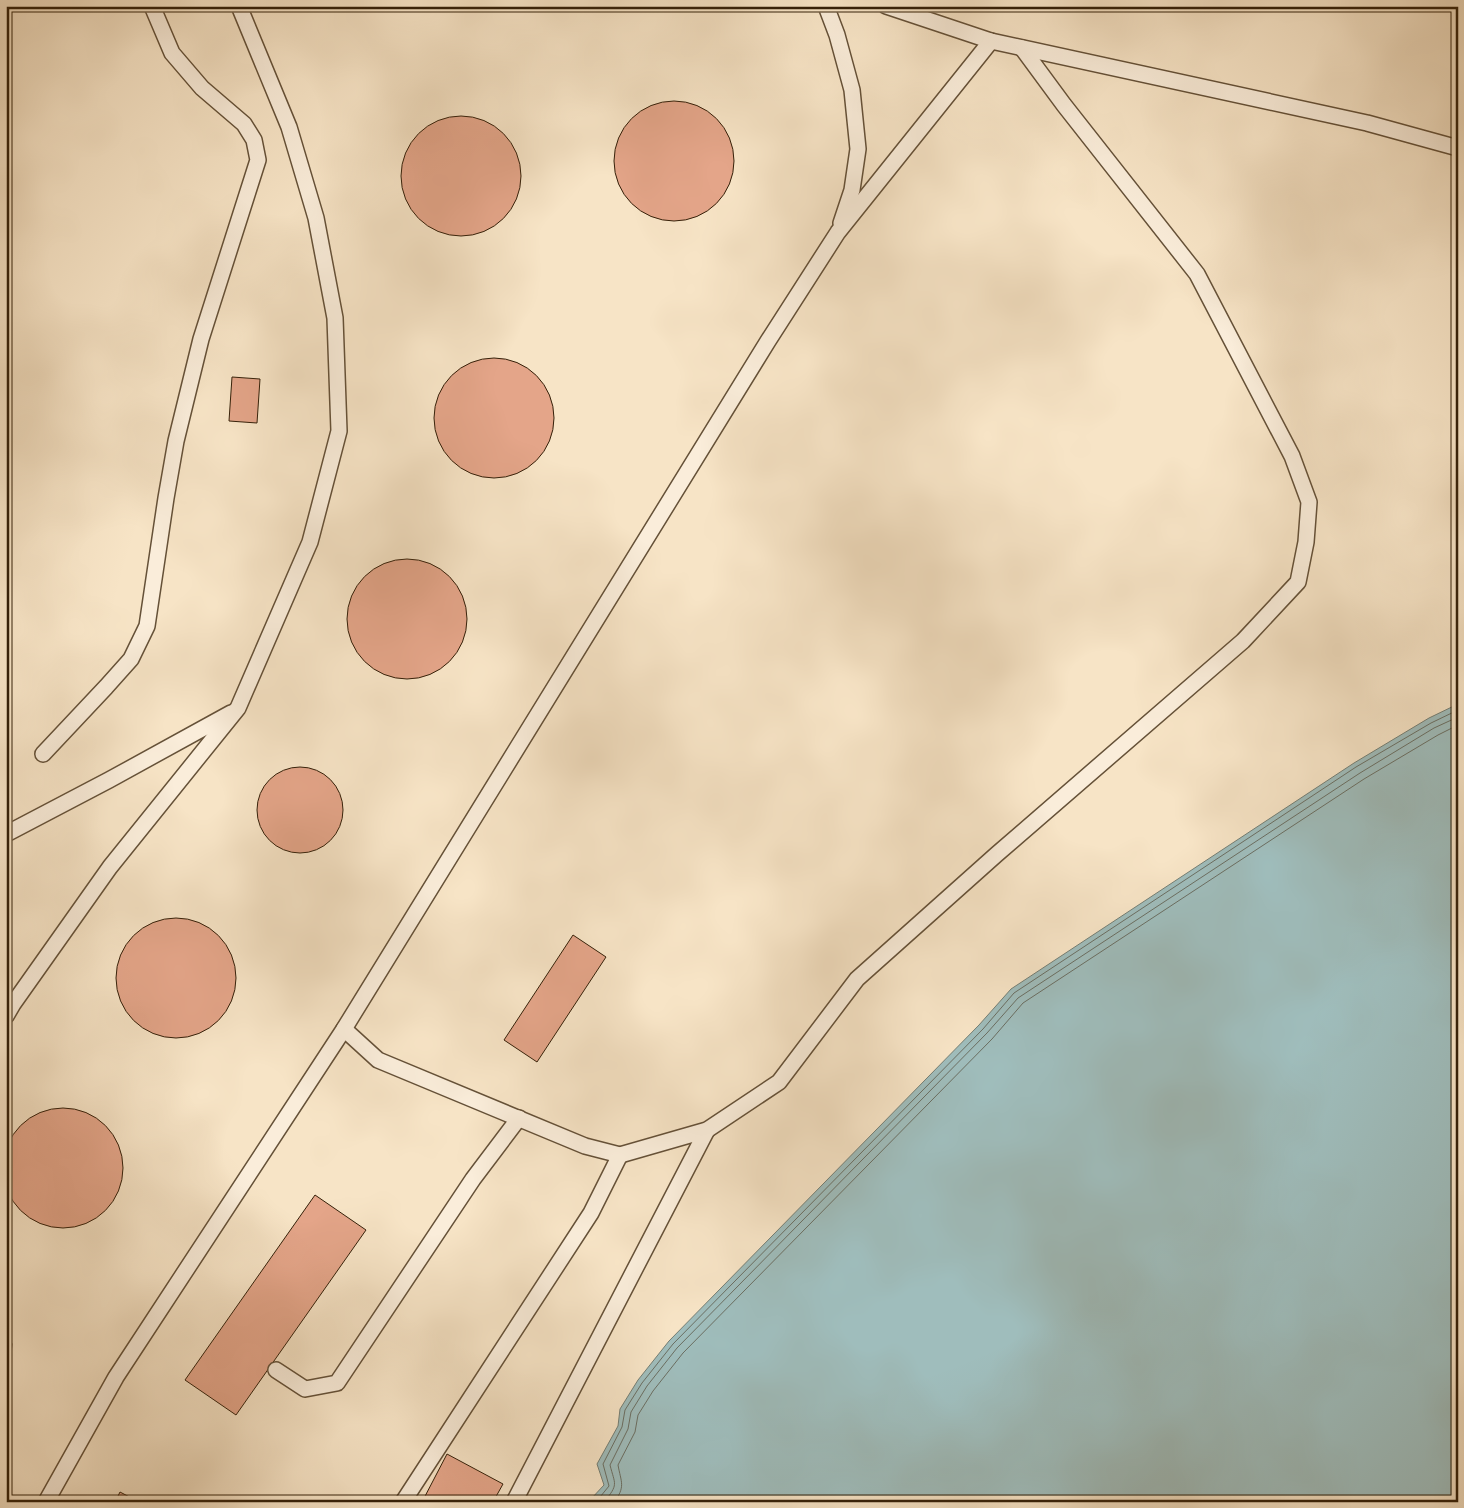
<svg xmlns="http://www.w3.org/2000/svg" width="1464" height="1508" viewBox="0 0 1464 1508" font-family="'Libre Caslon Text',serif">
  <rect width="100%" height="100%" fill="#f7e4c6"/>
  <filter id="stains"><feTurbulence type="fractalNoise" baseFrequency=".004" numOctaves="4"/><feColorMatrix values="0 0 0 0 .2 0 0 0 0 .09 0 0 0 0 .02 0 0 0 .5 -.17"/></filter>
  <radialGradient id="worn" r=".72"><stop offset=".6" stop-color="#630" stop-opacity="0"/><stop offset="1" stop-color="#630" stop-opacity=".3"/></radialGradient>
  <path fill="#9fbdbc" stroke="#747e74" d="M1458 704V1502H591V1499L604 1485 597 1464 618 1426 620 1409 638 1380 669 1341 979 1025 1011 989 1354 763 1429 718Z"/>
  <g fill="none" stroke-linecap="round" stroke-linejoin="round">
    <g stroke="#6a6e62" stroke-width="1">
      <path d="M596 1502 609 1486 603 1464 622 1427 625 1410 642 1383 673 1344 983 1029 1014 993 1356 767 1431 723 1458 710"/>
      <path d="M604 1502C619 1484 615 1485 610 1465L628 1429 631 1412 647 1386 677 1348 987 1033 1018 998 1360 773 1434 728 1458 717"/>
      <path d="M614 1502C626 1487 621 1482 618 1465L635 1432 638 1415 653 1391 683 1353 992 1039 1023 1003 1364 779 1438 735 1458 725"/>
    </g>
  </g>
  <g fill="#e4a589" stroke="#342009">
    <circle cx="674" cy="161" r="60"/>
    <circle cx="461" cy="176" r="60"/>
    <circle cx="494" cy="418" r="60"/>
    <path d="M232 377 260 379 257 423 229 421Z"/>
    <circle cx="407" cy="619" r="60"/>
    <circle cx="300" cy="810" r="43"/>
    <circle cx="176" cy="978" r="60"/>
    <path d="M573 935 606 957 537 1062 504 1040Z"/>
    <circle cx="63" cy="1168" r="60"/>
    <path d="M315 1195 366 1230 236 1415 185 1380Z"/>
    <path d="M6 1326 12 1344 11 1354 6 1368Z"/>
    <path d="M447 1454 503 1484 493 1502H422Z"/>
    <path d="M120 1492 139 1502H115Z"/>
  </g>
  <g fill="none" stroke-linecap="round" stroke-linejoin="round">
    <defs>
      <g id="service">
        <path d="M826 6 837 35 852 90 858 149 852 190 841 223"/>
        <path d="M886 6 991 41 1367 123 1458 148"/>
        <path d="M43 754 106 687 131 659 147 626 166 498 176 441 201 339 258 160 254 140 244 124 202 88 172 53 152 6"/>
        <path d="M6 834 109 780 231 713"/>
        <path d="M6 1016 13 1004 110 867 238 708 310 542 339 431 335 318 316 218 289 127 239 6"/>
        <path d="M344 1029 378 1060 585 1146 620 1155 591 1213 403 1502"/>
        <path d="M620 1155 707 1130 779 1082 857 979 997 854 1243 641 1298 582 1306 542 1309 502 1292 456 1197 274 1064 105 1022 48"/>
        <path d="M276 1370 305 1389 337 1383 473 1179 519 1118"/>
        <path d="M46 1502 116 1377 344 1029 768 341 838 232 991 41"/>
        <path d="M514 1502 707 1130"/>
      </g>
    </defs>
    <use href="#service" stroke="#655138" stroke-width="18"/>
    <use href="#service" stroke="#faedda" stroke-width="15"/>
  </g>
  <rect width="1464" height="1508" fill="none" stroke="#f7e4c6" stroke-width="25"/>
  <rect x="8" y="8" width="1449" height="1493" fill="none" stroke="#342009" stroke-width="2.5"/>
  <rect x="12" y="12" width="1439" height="1483" fill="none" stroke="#342009"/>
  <rect width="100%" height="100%" filter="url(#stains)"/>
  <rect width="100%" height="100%" fill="url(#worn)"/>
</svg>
